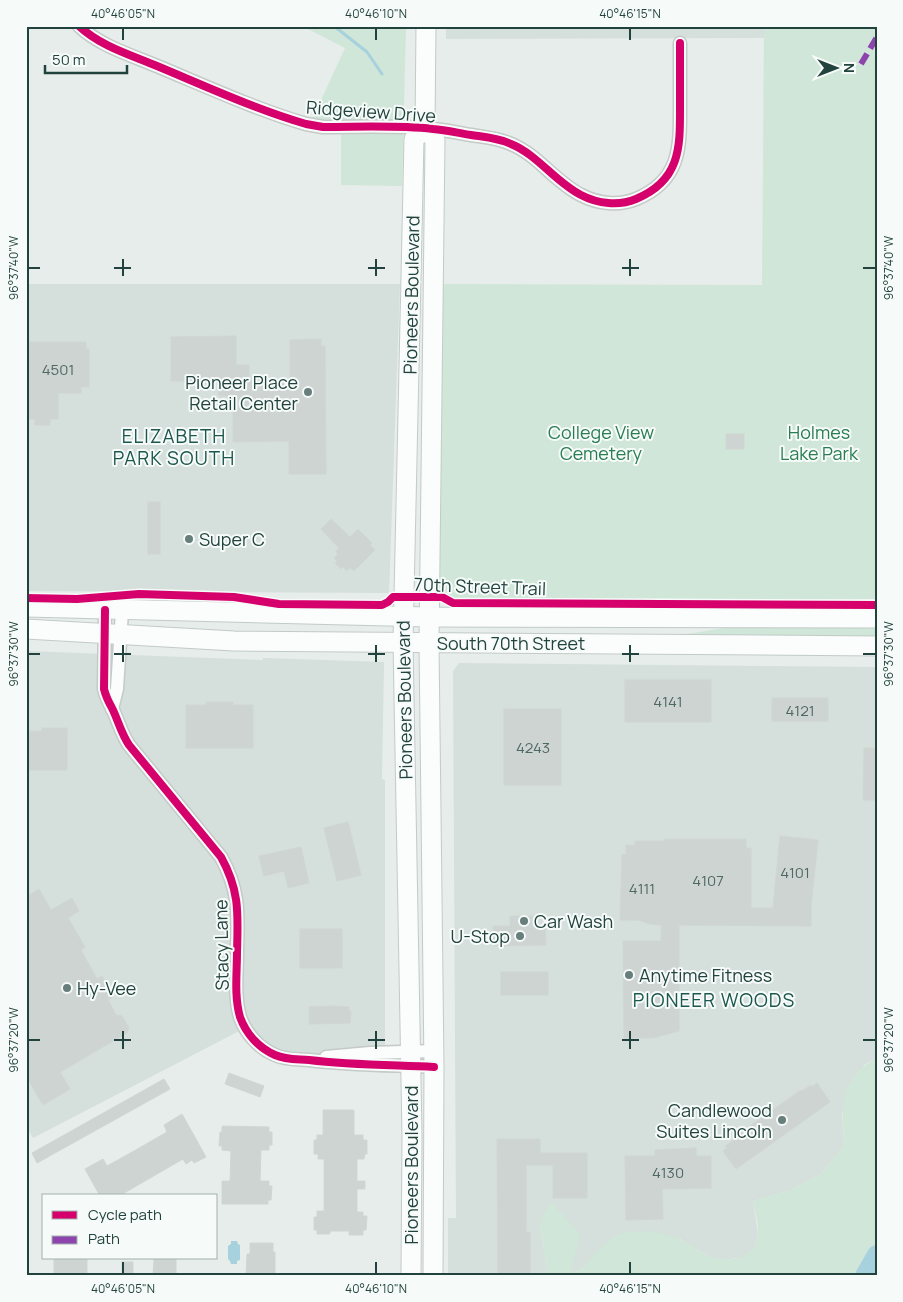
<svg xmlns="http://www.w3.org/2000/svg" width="903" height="1302" viewBox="0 0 903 1302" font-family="Manrope,sans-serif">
  <rect width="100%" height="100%" fill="#e7edea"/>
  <g fill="#d5dfdb">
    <path d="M446 26H764V38L446 39Z"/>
    <path d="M26 284H400L389 593 26 591Z"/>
    <path d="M26 651 263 660V658L384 662 382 779 385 780V1052L288 1059 245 1028 33 1138 26 1126Z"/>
    <path d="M459 663 877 667V1058L864 1065 842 1114 844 1146 821 1174 791 1190 753 1201 758 1234 755 1248 744 1257 724 1260 708 1256 680 1239 591 1258 585 1267 578 1271H570L540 1225 548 1276H448V1218H456L453 671Z"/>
  </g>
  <g fill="#d0e6d8">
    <path d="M302 26H406L402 186 341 185V127L310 124 345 48Z"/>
    <path d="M764 26H877V599L451 600 440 589 442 284 762 285Z"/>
    <path d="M877 625V637H682V635L736 626Z"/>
    <path d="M877 1058V1276H548L540 1224 550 1201 580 1233 571 1271C572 1271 578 1271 578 1271 585 1269 587 1262 591 1258 599 1250 610 1237 621 1234 639 1228 664 1232 681 1240 690 1244 698 1251 707 1255 727 1264 755 1260 758 1235 759 1225 755 1212 753 1201L791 1190 821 1174 844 1146C842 1107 838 1079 877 1058Z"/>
  </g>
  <path fill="#a6d1dd" d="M231 1241H237L238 1244 240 1245V1260L237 1261V1264H231L230 1261 228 1259V1246L231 1244Z"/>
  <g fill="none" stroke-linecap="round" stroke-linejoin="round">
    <path stroke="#a6d1dd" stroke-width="3" d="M334 26 367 52 382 74"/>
    <path stroke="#a6d1dd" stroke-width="20" d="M865 1276 877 1255"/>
  </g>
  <g fill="#ced4d2" stroke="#d0d6d3">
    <path d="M236 336V365H249V379H290V340L321 339V346H325L326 474H289V441L233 442V396H219L218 381H171V337Z"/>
    <path d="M29 342H86V349H89V387H81V393H58V419H50V425H35V419H26V351H29Z"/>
    <rect x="726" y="434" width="18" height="15"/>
    <rect x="148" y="502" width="12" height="52"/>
    <path d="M331 519 350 537 358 529 372 543 370 545 375 550 354 571 350 568 347 571 343 567 341 569 335 563 337 561 334 558 338 554 336 552 339 548 321 529Z"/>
    <rect x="625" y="680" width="86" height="42"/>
    <rect x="772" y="698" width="56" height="23"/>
    <path d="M206 702H233V705H253V748H186V705H206Z"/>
    <rect x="504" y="709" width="57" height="76"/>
    <path d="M42 728H67V770H26V731H42Z"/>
    <path d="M864 748H877V800H863Z"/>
    <path d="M348 822 361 875 337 881 324 828Z"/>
    <path d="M780 836 818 840 811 905V926L679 925V1031L653 1038H624L623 941H661V925L650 924 638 920H620L622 854 626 855V845H635V841H664V839H746V848H751V908H773Z"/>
    <path d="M301 847 309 883 288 888 284 871 264 876 259 856Z"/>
    <path d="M39 889 51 910 72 898 79 911 68 918 85 947 81 950 97 979 102 976 113 997 108 1000 116 1015 122 1016 129 1028 127 1033 60 1072 70 1089 43 1105 26 1076V897Z"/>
    <path d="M510 916H537V926L545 925 546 945 494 946 493 926H510Z"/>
    <rect x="300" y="929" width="42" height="39"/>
    <rect x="501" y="972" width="47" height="23"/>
    <path d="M331 1006 349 1007V1011H351L350 1023 309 1024V1007Z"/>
    <path d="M229 1073 264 1086 260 1097 225 1084Z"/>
    <path d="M164 1079 170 1089 37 1163 32 1153Z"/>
    <path d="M817 1083 830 1102 736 1169 723 1151 727 1148 725 1146 734 1140 733 1138 801 1090 802 1091 811 1085 812 1087Z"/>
    <path d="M323 1110H354V1135H363V1140H367V1154H365L364 1159H357V1181H365V1189H357V1212H363V1216H367L366 1230H363V1235H349V1231H330V1234H317V1230H314V1217H317V1211H324V1159H318V1154H314V1140H317V1135H323Z"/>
    <path d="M182 1114 206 1157 194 1163 192 1160 186 1164 183 1159 119 1196H100L85 1169 103 1159 107 1166 134 1151 167 1132 164 1125Z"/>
    <path d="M222 1126 269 1127V1132H272V1145H269V1150H261L260 1181H269V1186H272L271 1200H268V1204H222V1181H230L231 1151 222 1150V1146H219L220 1132H222Z"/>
    <path d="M497 1139H540V1153H587V1198H553V1165H526V1232H530V1274H498Z"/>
    <path d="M696 1148V1156H711V1188L662 1189 663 1219 626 1220 625 1156H655V1150Z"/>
    <path d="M250 1243H273V1252H275V1276H246L247 1254H250Z"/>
    <rect x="54" y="1258" width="33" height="18"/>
    <path d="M154 1258H176V1276H153Z"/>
    <rect x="122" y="1262" width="11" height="14"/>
  </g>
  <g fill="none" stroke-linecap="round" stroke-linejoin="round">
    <defs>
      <g id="street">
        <path d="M79 26C100 46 131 55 157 66 205 86 255 109 306 124L323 127C360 127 397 125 433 129 446 130 458 133 471 135 484 137 499 138 511 144 538 155 555 182 581 195 598 204 619 206 636 199 682 180 680 145 680 104 680 83 680 63 680 43"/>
        <path d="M105 610 104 689C106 697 108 701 112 708 118 720 121 733 129 745L221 857C240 891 238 914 237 952 237 973 234 996 240 1017 246 1034 259 1048 275 1055 286 1060 297 1059 309 1060 350 1065 392 1065 434 1067"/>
        <path d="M112 709 117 689 122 611"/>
        <path d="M326 1057 370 1053 434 1051"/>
      </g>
      <g id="secondary">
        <path d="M426 26 425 128 435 140 429 643 434 1067 433 1276"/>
        <path d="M26 607 429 617 877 618"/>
        <path d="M26 629 234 641 877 646"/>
        <path d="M411 1276 412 1135 403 642 414 139 425 128"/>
      </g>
    </defs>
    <use href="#street" stroke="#c4cac8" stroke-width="15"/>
    <use href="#secondary" stroke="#c2cbc8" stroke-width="21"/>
    <use href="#street" stroke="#fbfcfc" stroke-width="12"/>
    <use href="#secondary" stroke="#fbfcfc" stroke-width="19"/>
    <path stroke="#8e44ad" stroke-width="6" stroke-dasharray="12 6" stroke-linecap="butt" d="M861 64 877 37"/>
    <defs>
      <g id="cycleway">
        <path d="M79 26C100 46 131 55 157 66 205 86 255 109 306 124L323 127C360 127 397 125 433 129 446 130 458 133 471 135 484 137 499 138 511 144 538 155 555 182 581 195 598 204 619 206 636 199 682 180 680 145 680 104 680 83 680 63 680 43"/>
        <path d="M26 598 77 599 139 594 234 597 279 604 382 605 388 602 393 597H442L453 603 877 605"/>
        <path d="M105 610 104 689C106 697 108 701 112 708 118 720 121 733 129 745L221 857C240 891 238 914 237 952 237 973 234 996 240 1017 246 1034 259 1048 275 1055 286 1060 297 1059 309 1060 350 1065 392 1065 434 1067"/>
      </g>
    </defs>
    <use href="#cycleway" stroke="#f6fbf9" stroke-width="11"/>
    <use href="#cycleway" stroke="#d6006c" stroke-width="8"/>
  </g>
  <path fill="none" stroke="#22433d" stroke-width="2" d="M123 28V40M376 28V40M630 28V40M123 259V276M376 259V276M630 259V276M28 268H40M114 268H131M368 268H385M622 268H639M863 268H876M123 645V662M376 645V662M630 645V662M28 654H40M114 654H131M368 654H385M622 654H639M863 654H876M123 1031V1049M376 1031V1049M630 1031V1049M28 1040H40M114 1040H131M368 1040H385M622 1040H639M863 1040H876M123 1262V1274M376 1262V1274M630 1262V1274"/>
  <g fill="#677e7a" stroke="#f6fbf9" stroke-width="2">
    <circle cx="308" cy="392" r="5"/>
    <circle cx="189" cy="539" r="5"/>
    <circle cx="524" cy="921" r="5"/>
    <circle cx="520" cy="936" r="5"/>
    <circle cx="629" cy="975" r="5"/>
    <circle cx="67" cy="988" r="5"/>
    <circle cx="782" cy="1120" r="5"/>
  </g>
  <g text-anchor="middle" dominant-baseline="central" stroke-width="4" stroke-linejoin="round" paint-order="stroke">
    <g font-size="15" fill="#4e6863">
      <text x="58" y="369">4501</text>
      <text x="668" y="701">4141</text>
      <text x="800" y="710">4121</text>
      <text x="533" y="747">4243</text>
      <text x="795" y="872">4101</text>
      <text x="708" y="880">4107</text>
      <text x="642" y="888">4111</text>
      <text x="668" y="1172">4130</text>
    </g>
    <g font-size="18" fill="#22433d" stroke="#f6fbf9">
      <text transform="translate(371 111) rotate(4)">Ridgeview Drive</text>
      <text transform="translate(411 295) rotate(-89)">Pioneers Boulevard</text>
      <text transform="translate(480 586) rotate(2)">70th Street Trail</text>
      <text x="511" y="643">South 70th Street</text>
      <text transform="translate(404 700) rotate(-91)">Pioneers Boulevard</text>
      <text transform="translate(221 945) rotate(-91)">Stacy Lane</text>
      <text transform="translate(411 1165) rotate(-90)">Pioneers Boulevard</text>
    </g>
    <g font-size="18" fill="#22433d" stroke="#f6fbf9" text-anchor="start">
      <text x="298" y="382" text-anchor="end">Pioneer Place<tspan x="298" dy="21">Retail Center</tspan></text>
      <text x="199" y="539">Super C</text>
      <text x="534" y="921">Car Wash</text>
      <text x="510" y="936" text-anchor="end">U-Stop</text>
      <text x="639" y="975">Anytime Fitness</text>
      <text x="77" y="988">Hy-Vee</text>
      <text x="772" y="1110" text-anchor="end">Candlewood<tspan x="772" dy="21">Suites Lincoln</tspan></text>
    </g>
    <g font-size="18" fill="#297d50" stroke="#f6fbf9">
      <text x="601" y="432">College View<tspan x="601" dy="21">Cemetery</tspan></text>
      <text x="819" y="432">Holmes<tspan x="819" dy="21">Lake Park</tspan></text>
    </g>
    <g font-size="19" letter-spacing="1" fill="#1c574d" stroke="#f6fbf9">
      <text x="174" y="436">ELIZABETH<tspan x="174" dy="22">PARK SOUTH</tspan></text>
      <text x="714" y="1000">PIONEER WOODS</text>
    </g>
  </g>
  <rect width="903" height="1302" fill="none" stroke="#f6fbf9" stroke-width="55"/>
  <rect x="42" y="1194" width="175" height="65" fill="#f6fbf9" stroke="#a1b1ae"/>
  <rect x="52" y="1211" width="25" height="8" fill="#d6006c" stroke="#a1b1ae"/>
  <text x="88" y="1220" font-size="15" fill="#22433d">Cycle path</text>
  <rect x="52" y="1236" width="25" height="8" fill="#8e44ad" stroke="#a1b1ae"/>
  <text x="88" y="1244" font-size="15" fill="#22433d">Path</text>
  <g transform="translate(836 68) rotate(90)" stroke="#f6fbf9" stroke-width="4" paint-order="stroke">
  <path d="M0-4L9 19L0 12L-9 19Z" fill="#22433d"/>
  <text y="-8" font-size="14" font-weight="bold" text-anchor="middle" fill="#22433d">N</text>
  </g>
  <path d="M45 65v8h82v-8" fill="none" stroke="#22433d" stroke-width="2.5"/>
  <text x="52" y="65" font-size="15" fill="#22433d" stroke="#f6fbf9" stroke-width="4" paint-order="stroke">50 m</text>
  <rect x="28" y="28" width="848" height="1246" fill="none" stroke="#22433d" stroke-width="2"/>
  <g font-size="12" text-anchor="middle" fill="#22433d">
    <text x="123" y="18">40°46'05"N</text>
    <text x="376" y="18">40°46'10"N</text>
    <text x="630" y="18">40°46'15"N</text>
    <text transform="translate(889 268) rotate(-90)" y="4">96°37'40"W</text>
    <text transform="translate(14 268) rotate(-90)" y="4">96°37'40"W</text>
    <text transform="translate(889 654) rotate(-90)" y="4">96°37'30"W</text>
    <text transform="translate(14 654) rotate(-90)" y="4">96°37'30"W</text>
    <text transform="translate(14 1040) rotate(-90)" y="4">96°37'20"W</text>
    <text transform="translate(889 1040) rotate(-90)" y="4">96°37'20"W</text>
    <text x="123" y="1293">40°46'05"N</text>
    <text x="376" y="1293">40°46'10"N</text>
    <text x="630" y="1293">40°46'15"N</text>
  </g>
</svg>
